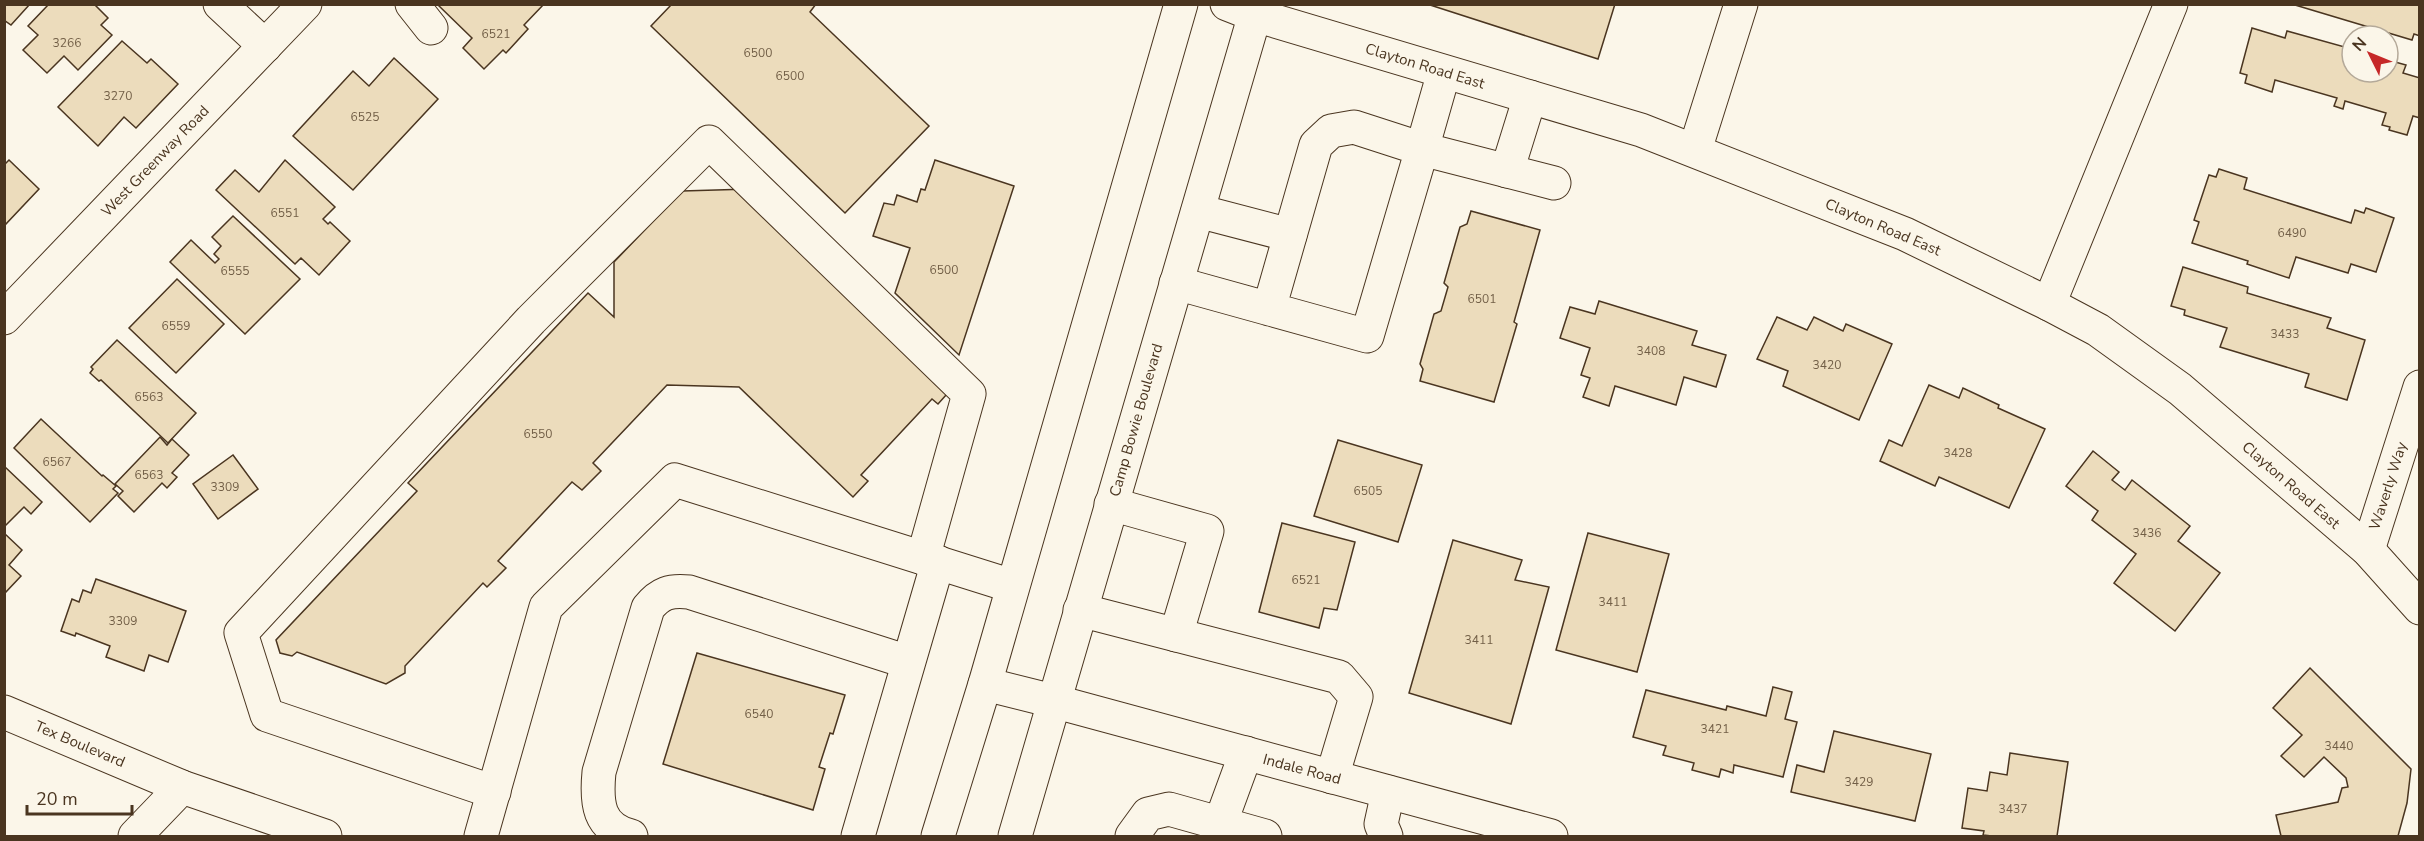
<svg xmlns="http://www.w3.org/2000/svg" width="2424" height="841" viewBox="0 0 2424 841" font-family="'Nunito Sans',sans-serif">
  <rect width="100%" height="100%" fill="#fbf6e9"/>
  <g fill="#ecdcbc" stroke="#4a3520" stroke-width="1.5">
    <path d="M4 4H30L11 25 4 20Z"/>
    <path d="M49 4H94L108 18 101 25 112 35 78 70 64 56 47 73 23 50 38 35 28 26Z"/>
    <path d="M437 4H544L524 25 528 29 506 53 503 50 484 69 463 48 472 38Z"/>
    <path d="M672 4H816L810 12 929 126 845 213 651 26Z"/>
    <path d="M1427 4H1615L1598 59Z"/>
    <path d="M2420 4V36L2414 34 2412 40 2295 5Z"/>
    <path d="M2252 28 2285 38 2287 31 2352 49V72H2388V60L2406 65 2403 73 2420 78V118L2413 116 2407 135 2389 130 2390 127 2382 125 2386 113 2345 101 2343 109 2334 106 2337 98 2275 80 2272 92 2245 83 2247 75 2240 73Z"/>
    <path d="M122 41 147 63 151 59 178 84 136 128 124 117 98 146 58 107Z"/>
    <path d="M394 58 438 99 353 190 293 136 353 71 369 86Z"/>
    <path d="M9 160 39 189 4 226V165Z"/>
    <path d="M285 160 335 207 323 219 328 224 330 222 350 241 319 275 301 258 295 264 216 190 235 170 259 192Z"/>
    <path d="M935 160 1014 186 959 355 895 293 910 248 873 236 884 203 894 205 897 195 917 202 921 189 925 190Z"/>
    <path d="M2219 169 2247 178 2244 189 2351 223 2355 210 2364 213 2366 208 2394 218 2376 272 2351 264 2348 273 2296 257 2289 278 2247 264 2248 261 2192 243 2199 222 2194 220 2209 175 2216 177Z"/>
    <path d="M750 189 955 385 938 404 932 399 861 475 868 481 853 497 739 387 667 385 593 463 601 471 582 490 572 482 498 561 506 568 487 587 483 583 405 666V673L386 684 297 652 292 656 280 653 276 640 417 491 408 483 588 293 614 317V262L682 191Z"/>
    <path d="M1471 211 1540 230 1514 322 1517 324 1494 402 1420 381 1423 369 1420 364 1434 314 1441 311 1448 287 1444 283 1460 227 1467 224Z"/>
    <path d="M233 216 300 279 245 334 170 262 191 240 215 263 219 259 214 254 221 246 212 237Z"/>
    <path d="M2183 267 2248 287 2247 293 2331 318 2327 328 2365 340 2347 400 2305 387 2309 374 2220 347 2227 328 2184 315 2185 310 2171 306Z"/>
    <path d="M177 279 224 324 176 373 129 328Z"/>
    <path d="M1599 301 1697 331 1692 345 1726 355 1716 387 1684 377 1676 405 1615 386 1609 406 1583 397 1590 378 1581 375 1590 348 1560 338 1570 307 1595 314Z"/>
    <path d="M1777 317 1807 330 1814 317 1843 331 1846 324 1892 344 1859 420 1783 386 1788 371 1757 359Z"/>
    <path d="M117 340 196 413 168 443 101 380 99 381 90 373 93 369 91 367Z"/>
    <path d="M1929 385 1959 398 1963 388 1999 405 1998 408 2045 429 2009 508 1939 477 1935 486 1880 461 1889 440 1902 446Z"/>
    <path d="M41 419 102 476 103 475 116 486 113 489 118 493 90 522 14 448Z"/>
    <path d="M160 437 167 445 172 439 189 455 172 473 177 477 167 488 162 483 134 512 118 496 123 491 115 484Z"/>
    <path d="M1338 440 1422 465 1398 542 1314 516Z"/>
    <path d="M2093 451 2119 472 2112 480 2125 490 2132 480 2190 526 2178 541 2220 573 2175 631 2114 583 2136 554 2092 520 2098 511 2066 486Z"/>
    <path d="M233 455 258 489 218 519 193 484Z"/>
    <path d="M4 466 42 502 31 514 24 507 4 527Z"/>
    <path d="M1282 523 1355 542 1337 610 1324 608 1319 628 1259 612Z"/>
    <path d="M4 533 22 550 9 565 21 576 4 594Z"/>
    <path d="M1588 533 1669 554 1637 672 1556 650Z"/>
    <path d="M1453 540 1522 560 1515 580 1549 587 1511 724 1409 693Z"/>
    <path d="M96 579 186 611 168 662 149 655 144 671 106 657 110 646 76 633 75 636 61 631 72 599 79 602 83 590 91 593Z"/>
    <path d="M697 653 845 695 833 734 830 733 819 767 825 769 813 810 663 764Z"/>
    <path d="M2310 668 2411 769 2407 803 2398 836H2281L2276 815 2338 802 2342 788 2348 787 2346 778 2324 757 2304 777 2281 756 2302 735 2273 708Z"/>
    <path d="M1773 687 1792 692 1785 719 1797 722 1783 777 1734 765 1733 773 1721 769 1719 777 1692 770 1694 763 1663 755 1666 746 1633 737 1646 690 1726 710 1727 706 1766 716Z"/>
    <path d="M1834 731 1931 754 1915 821 1791 792 1797 765 1824 772Z"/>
    <path d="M2010 753 2068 762 2057 836H1992L1983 835 1984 831 1962 828 1968 788 1987 791 1990 772 2007 775Z"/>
  </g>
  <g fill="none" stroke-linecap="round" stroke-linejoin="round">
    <defs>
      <g id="minor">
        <path d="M220 4 265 46"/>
        <path d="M412 4 431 28"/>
        <path d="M1227 4 1255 15 1641 130 1905 234 2049 304 2098 330 2180 389 2368 550 2420 608"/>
        <path d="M1444 72 1422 149 1554 183"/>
        <path d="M1695 150 1741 4"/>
        <path d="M1507 171 1530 97"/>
        <path d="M1198 211 1290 235"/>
        <path d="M1176 283C1240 301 1303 318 1367 336L1422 149 1354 127 1331 131 1316 145 1269 309"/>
        <path d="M2049 304 2171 4"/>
        <path d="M4 318 305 4"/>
        <path d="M1111 504 1207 531 1176 635"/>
        <path d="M2368 550 2420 387"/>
        <path d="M1080 610 1339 677 1356 697 1332 777"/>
        <path d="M1053 701 1551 836"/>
        <path d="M4 712 182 787 325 836"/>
        <path d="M494 792 267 715 241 633 531 320 709 142 969 394 923 558"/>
        <path d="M1220 824 1246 753"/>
        <path d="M135 836 182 787"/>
        <path d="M481 836 546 607 675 480 1012 586"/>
        <path d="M631 836C598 828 596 803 599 772L648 608C660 593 670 590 689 592L908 662"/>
        <path d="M858 836 938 562"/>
        <path d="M1132 836 1148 814 1169 809 1265 836"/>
        <path d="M1386 836 1381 824 1388 792"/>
      </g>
      <g id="major">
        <path d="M985 684 1053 701"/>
        <path d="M938 836 985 684 1181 4"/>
        <path d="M1015 836 1258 4"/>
      </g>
    </defs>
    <use href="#minor" stroke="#4a3520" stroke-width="35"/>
    <use href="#major" stroke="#4a3520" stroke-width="35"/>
    <use href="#minor" stroke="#fbf6e9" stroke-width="33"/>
    <use href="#major" stroke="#fbf6e9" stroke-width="33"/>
  </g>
  <g text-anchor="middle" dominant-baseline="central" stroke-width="4.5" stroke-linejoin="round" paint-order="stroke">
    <g font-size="12" fill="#725f47">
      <text x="496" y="34">6521</text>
      <text x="67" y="43">3266</text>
      <text x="758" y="53">6500</text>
      <text x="790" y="76">6500</text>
      <text x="118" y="96">3270</text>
      <text x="365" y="117">6525</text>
      <text x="285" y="213">6551</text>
      <text x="2292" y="233">6490</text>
      <text x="944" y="270">6500</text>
      <text x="235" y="271">6555</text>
      <text x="1482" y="299">6501</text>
      <text x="176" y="326">6559</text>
      <text x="2285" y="334">3433</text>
      <text x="1651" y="351">3408</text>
      <text x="1827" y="365">3420</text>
      <text x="149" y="397">6563</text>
      <text x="538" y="434">6550</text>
      <text x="1958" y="453">3428</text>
      <text x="57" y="462">6567</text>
      <text x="149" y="475">6563</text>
      <text x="225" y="487">3309</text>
      <text x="1368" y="491">6505</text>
      <text x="2147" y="533">3436</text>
      <text x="1306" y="580">6521</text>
      <text x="1613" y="602">3411</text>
      <text x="123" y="621">3309</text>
      <text x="1479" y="640">3411</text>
      <text x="759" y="714">6540</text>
      <text x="1715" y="729">3421</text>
      <text x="2339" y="746">3440</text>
      <text x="1859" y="782">3429</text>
      <text x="2013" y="809">3437</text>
    </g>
    <g font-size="15" fill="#4a3520" stroke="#fbf6e9">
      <text transform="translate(1425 66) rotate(17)">Clayton Road East</text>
      <text transform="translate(155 161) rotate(-46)">West Greenway Road</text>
      <text transform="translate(1883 227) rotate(23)">Clayton Road East</text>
      <text transform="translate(1136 420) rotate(-74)">Camp Bowie Boulevard</text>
      <text transform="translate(2291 485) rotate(41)">Clayton Road East</text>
      <text transform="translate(2388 486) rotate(-72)">Waverly Way</text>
      <text transform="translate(80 744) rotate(23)">Tex Boulevard</text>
      <text transform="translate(1302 769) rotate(15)">Indale Road</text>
    </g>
  </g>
  <rect width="2424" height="841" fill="none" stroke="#4a3520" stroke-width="12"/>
  <g transform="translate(2370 54) rotate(313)"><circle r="28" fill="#fbf6e9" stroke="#b4a999" stroke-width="1.5"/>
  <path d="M0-4.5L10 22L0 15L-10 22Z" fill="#c62828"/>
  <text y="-9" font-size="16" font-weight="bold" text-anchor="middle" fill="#4a3520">N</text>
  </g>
  <path d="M27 805v9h105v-9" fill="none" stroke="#4a3520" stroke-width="3"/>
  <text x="36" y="805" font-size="18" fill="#4a3520" stroke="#fbf6e9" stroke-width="4.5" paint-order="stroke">20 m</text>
</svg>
